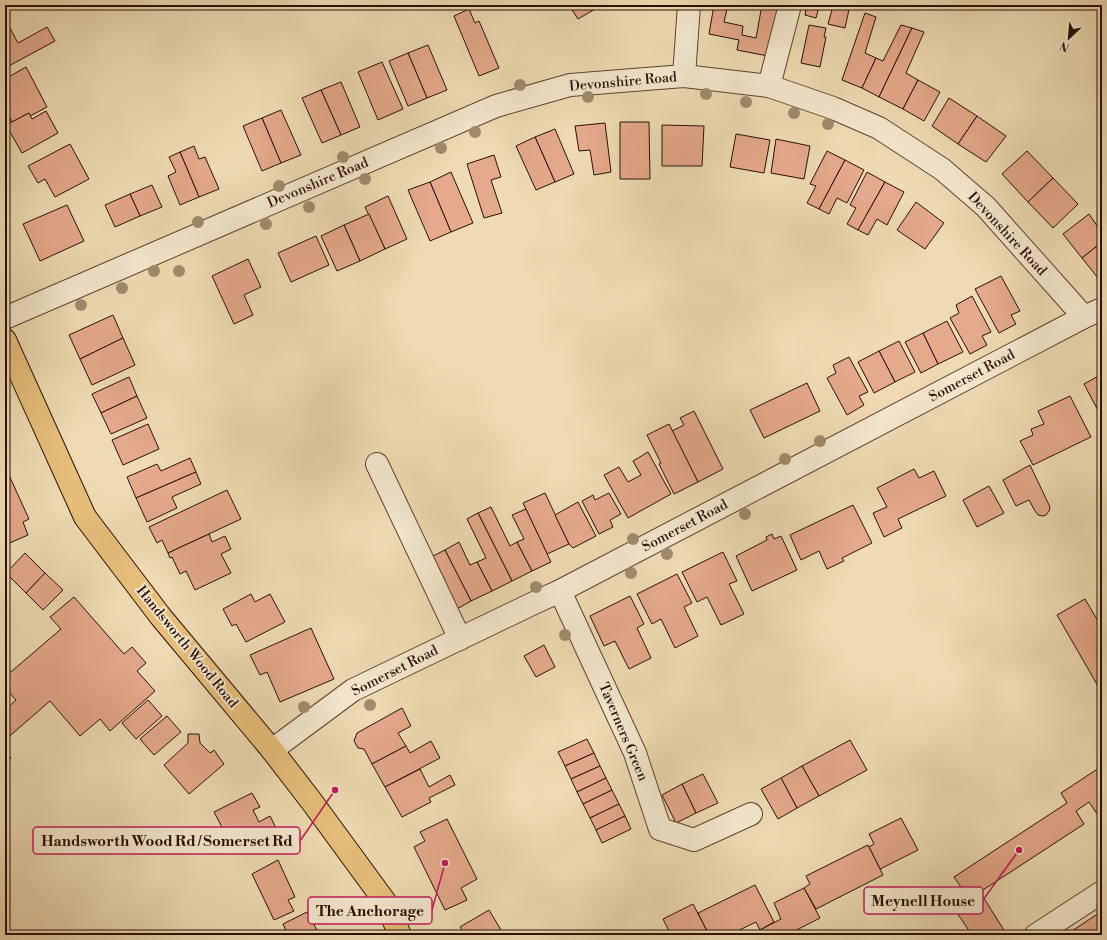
<svg xmlns="http://www.w3.org/2000/svg" width="1107" height="940" viewBox="0 0 1107 940" font-family="'Libre Bodoni',serif">
  <rect width="100%" height="100%" fill="#eedbb3"/>
  <filter id="stains"><feTurbulence type="fractalNoise" baseFrequency=".005" numOctaves="4"/><feColorMatrix values="0 0 0 0 .2 0 0 0 0 .09 0 0 0 0 .02 0 0 0 .5 -.17"/></filter>
  <radialGradient id="worn" r=".72"><stop offset=".6" stop-color="#630" stop-opacity="0"/><stop offset="1" stop-color="#630" stop-opacity=".3"/></radialGradient>
  <g fill="#e5a98b" stroke="#290f06">
    <path d="M569 5H602L578 19Z"/>
    <path d="M714 5H728L724 22 743 26 742 35 756 38 762 5H778L768 56 737 50 739 40 709 34Z"/>
    <path d="M807 5H850L845 28 828 24 832 10 819 7 816 18 805 15Z"/>
    <path d="M469 9 475 23 479 21 499 68 479 76 454 16Z"/>
    <path d="M865 13 876 17 865 53 876 58 862 88 842 80Z"/>
    <path d="M5 19 18 43 47 27 55 41 5 68Z"/>
    <path d="M809 25 826 28 824 37H826L820 67 801 63Z"/>
    <path d="M901 25 912 28 879 97 862 88 876 58 883 61Z"/>
    <path d="M912 28 924 32 906 73 918 80 903 109 879 97Z"/>
    <path d="M428 45 447 90 427 98 408 53Z"/>
    <path d="M408 53 427 98 408 106 389 61Z"/>
    <path d="M382 62 403 109 378 120 358 72Z"/>
    <path d="M26 67 47 107 30 116 29 113 12 122 5 108V79Z"/>
    <path d="M918 80 940 92 924 121 903 109Z"/>
    <path d="M341 82 360 127 341 135 321 90Z"/>
    <path d="M321 90 341 135 322 143 302 98Z"/>
    <path d="M949 98 977 116 958 144 932 126Z"/>
    <path d="M281 110 301 155 281 163 262 118Z"/>
    <path d="M46 111 58 133 22 153 6 125 29 113 32 119Z"/>
    <path d="M977 116 1006 136 986 162 958 144Z"/>
    <path d="M262 118 281 163 262 171 243 126Z"/>
    <path d="M620 122H649L650 179H620Z"/>
    <path d="M605 123 611 172 594 175 590 150 579 151 575 126Z"/>
    <path d="M662 125 704 126 702 166H662Z"/>
    <path d="M555 129 574 174 555 182 535 137Z"/>
    <path d="M736 134 770 140 764 173 730 167Z"/>
    <path d="M535 137 555 182 536 190 516 146Z"/>
    <path d="M776 139 810 146 804 179 771 173Z"/>
    <path d="M70 144 89 179 55 197 45 179 38 183 28 166Z"/>
    <path d="M194 146 199 159 205 157 219 189 199 197 180 152Z"/>
    <path d="M827 151 845 160 819 209 807 203 816 186 810 184Z"/>
    <path d="M1027 151 1053 178 1028 202 1002 174Z"/>
    <path d="M180 152 199 197 180 205 168 176 176 172 169 157Z"/>
    <path d="M494 155 501 177 491 180 502 213 484 218 467 164Z"/>
    <path d="M845 160 864 170 847 203 837 198 829 214 819 209Z"/>
    <path d="M451 172 473 223 451 232 430 182Z"/>
    <path d="M867 172 885 182 858 230 847 224 856 208 850 205Z"/>
    <path d="M1053 178 1078 204 1053 228 1028 202Z"/>
    <path d="M430 182 451 232 430 241 408 190Z"/>
    <path d="M885 182 904 192 887 225 877 219 868 235 858 230Z"/>
    <path d="M152 185 162 207 140 216 130 194Z"/>
    <path d="M130 194 140 216 115 227 105 205Z"/>
    <path d="M388 196 407 239 385 249 365 207Z"/>
    <path d="M916 202 944 223 925 249 897 230Z"/>
    <path d="M67 205 84 241 40 261 23 224Z"/>
    <path d="M369 214 385 249 360 261 344 225Z"/>
    <path d="M1089 214 1102 233V242L1082 258 1063 234Z"/>
    <path d="M344 225 360 261 337 271 321 236Z"/>
    <path d="M316 236 329 265 291 282 278 253Z"/>
    <path d="M1102 242V283L1082 258Z"/>
    <path d="M248 259 261 287 244 295 253 315 234 324 212 276Z"/>
    <path d="M1001 276 1020 311 1011 315 1016 324 999 333 975 289Z"/>
    <path d="M972 296 991 332 982 336 987 345 970 354 950 318 959 313 956 305Z"/>
    <path d="M113 315 123 338 80 359 69 335Z"/>
    <path d="M947 321 963 352 938 364 923 333Z"/>
    <path d="M923 333 938 364 921 373 905 342Z"/>
    <path d="M123 338 135 365 92 385 80 359Z"/>
    <path d="M899 341 915 372 895 382 879 351Z"/>
    <path d="M879 351 895 382 874 393 858 362Z"/>
    <path d="M849 357 868 392 859 396 864 405 847 415 827 378 836 373 833 365Z"/>
    <path d="M1102 374V418L1084 384Z"/>
    <path d="M129 377 137 396 101 413 92 394Z"/>
    <path d="M807 383 820 411 764 438 750 410Z"/>
    <path d="M137 396 147 418 111 434 101 413Z"/>
    <path d="M1070 396 1091 437 1033 465 1020 441 1033 435 1031 429 1044 424 1038 411Z"/>
    <path d="M694 411 723 469 698 482 672 431 684 425 680 418Z"/>
    <path d="M148 424 159 449 123 465 112 440Z"/>
    <path d="M669 424 698 482 674 494 659 464 661 463 647 435Z"/>
    <path d="M648 452 671 494 628 518 604 475 619 467 628 482 641 475 633 461Z"/>
    <path d="M190 458 196 472 136 498 127 477 157 464 161 471Z"/>
    <path d="M1030 465 1050 507 1049 511 1046 515 1043 516 1038 515 1035 511 1029 500 1016 506 1003 480Z"/>
    <path d="M914 469 919 478 934 471 946 496 898 519 902 528 884 537 873 513 887 507 877 488Z"/>
    <path d="M196 472 201 484 172 497 177 508 147 522 136 498Z"/>
    <path d="M8 473 29 519 23 522 28 535 5 545V474Z"/>
    <path d="M989 486 1004 513 977 527 963 500Z"/>
    <path d="M227 490 241 519 168 553 162 540 157 543 149 527Z"/>
    <path d="M545 493 569 544 547 554 523 503Z"/>
    <path d="M609 493 621 514 610 520 613 527 599 534 582 501 593 495 595 500Z"/>
    <path d="M578 502 596 536 573 548 569 544 555 515Z"/>
    <path d="M853 505 872 543 842 558 844 561 827 569 819 551 801 560 790 535Z"/>
    <path d="M491 507 510 546 517 542 532 571 512 581 478 513Z"/>
    <path d="M526 509 551 562 532 571 517 542 524 539 512 515Z"/>
    <path d="M478 513 512 581 492 591 477 562 486 558 467 519Z"/>
    <path d="M209 534 212 542 225 536 231 549 221 554 231 573 195 590 186 571 180 574 172 557 170 558 168 553Z"/>
    <path d="M772 534 774 539 781 536 797 570 752 591 736 556 767 540 766 537Z"/>
    <path d="M459 542 470 565 477 562 492 591 471 601 445 550Z"/>
    <path d="M445 550 471 601 450 613 435 584 444 579 433 556Z"/>
    <path d="M723 552 737 581 729 584 744 614 721 625 707 597 697 602 682 572Z"/>
    <path d="M25 553 45 573 26 593 6 573Z"/>
    <path d="M45 573 63 590 43 610 26 593Z"/>
    <path d="M677 574 692 603 684 607 698 636 675 648 661 619 652 624 637 594Z"/>
    <path d="M251 594 255 602 270 594 285 622 246 642 236 624 232 626 223 609Z"/>
    <path d="M630 596 644 624 637 628 651 658 629 669 615 641 604 646 590 616Z"/>
    <path d="M74 597 124 654 132 647 146 663 137 671 155 691 110 731 100 719 80 736 50 701 5 740V710L16 700 5 688V677L61 629 50 617Z"/>
    <path d="M1085 599 1102 628V693L1057 615Z"/>
    <path d="M311 628 334 679 280 702 267 672 260 675 250 655Z"/>
    <path d="M544 645 555 667 536 677 524 656Z"/>
    <path d="M148 700 162 716 136 739 122 723Z"/>
    <path d="M402 708 411 726 398 733 406 746 372 764 364 749 358 748 354 741 357 733Z"/>
    <path d="M167 716 181 732 154 755 140 739Z"/>
    <path d="M188 734H199L200 743 210 753 214 750 224 764 189 794 164 765 188 743Z"/>
    <path d="M587 739 594 753 565 766 558 752Z"/>
    <path d="M850 740 867 770 819 796 802 766Z"/>
    <path d="M431 741 440 758 385 787 372 764 406 746 410 753Z"/>
    <path d="M5 750 11 758 5 763Z"/>
    <path d="M594 753 600 766 571 779 565 766Z"/>
    <path d="M600 766 606 778 577 792 571 779Z"/>
    <path d="M802 766 819 796 797 808 781 778Z"/>
    <path d="M1102 766V817L1100 818 1089 802 1076 811 1084 824 980 892 1007 935H972L953 907 968 897 954 877 1067 803 1061 793Z"/>
    <path d="M420 769 429 787 450 775 455 785 429 798 431 802 402 817 385 787Z"/>
    <path d="M703 774 718 803 696 813 682 784Z"/>
    <path d="M606 778 612 790 583 804 577 792Z"/>
    <path d="M781 778 797 808 778 819 761 789Z"/>
    <path d="M682 784 696 813 676 823 662 795Z"/>
    <path d="M612 790 619 804 590 818 583 804Z"/>
    <path d="M252 793 260 807 253 810 259 822 270 816 278 832 236 854 214 812Z"/>
    <path d="M619 804 625 816 596 830 590 818Z"/>
    <path d="M625 816 631 829 602 843 596 830Z"/>
    <path d="M901 818 918 850 880 869 869 847 874 844 869 834Z"/>
    <path d="M447 819 477 879 461 888 467 900 445 910 414 847 425 841 420 832Z"/>
    <path d="M868 845 883 875 816 909 804 888 810 884 806 876Z"/>
    <path d="M278 860 295 897 288 900 294 911 274 920 252 874Z"/>
    <path d="M755 885 774 922 760 930 756 922 729 935H717L716 933 709 935 698 913Z"/>
    <path d="M804 888 820 918 787 935H763L760 930 781 919 774 903Z"/>
    <path d="M693 904 709 935H671L663 919Z"/>
    <path d="M489 910 504 935H465L460 927Z"/>
    <path d="M1102 911V935H1066Z"/>
    <path d="M307 912 317 930 325 934V935H288L283 924Z"/>
  </g>
  <g fill="none" stroke-linecap="round" stroke-linejoin="round">
    <defs>
      <g id="minor">
        <path d="M684 76 689 5"/>
        <path d="M769 86 790 5"/>
        <path d="M5 318 496 106 570 85 684 76 769 86 833 108 879 128 942 169 986 207 1084 317"/>
        <path d="M377 464 460 639"/>
        <path d="M560 591 635 753 660 829 694 840 751 814"/>
        <path d="M272 750 353 690 534 603 560 591 1084 317 1102 309"/>
        <path d="M1036 935 1102 892"/>
      </g>
      <path id="major" d="M5 340 85 517 161 617 272 750 312 802 386 903 400 935"/>
    </defs>
    <use href="#minor" stroke="#5a4231" stroke-width="24"/>
    <use href="#major" stroke="#290f06" stroke-width="24"/>
    <use href="#minor" stroke="#f4e8ce" stroke-width="22"/>
    <use href="#major" stroke="#e7be7a" stroke-width="22"/>
  </g>
  <g fill="#9e8c6d">
    <circle cx="520" cy="85" r="6"/>
    <circle cx="706" cy="94" r="6"/>
    <circle cx="588" cy="97" r="6"/>
    <circle cx="746" cy="102" r="6"/>
    <circle cx="794" cy="113" r="6"/>
    <circle cx="828" cy="124" r="6"/>
    <circle cx="475" cy="132" r="6"/>
    <circle cx="441" cy="148" r="6"/>
    <circle cx="343" cy="157" r="6"/>
    <circle cx="365" cy="179" r="6"/>
    <circle cx="279" cy="186" r="6"/>
    <circle cx="309" cy="207" r="6"/>
    <circle cx="198" cy="222" r="6"/>
    <circle cx="266" cy="224" r="6"/>
    <circle cx="154" cy="271" r="6"/>
    <circle cx="179" cy="271" r="6"/>
    <circle cx="122" cy="288" r="6"/>
    <circle cx="81" cy="305" r="6"/>
    <circle cx="820" cy="441" r="6"/>
    <circle cx="785" cy="459" r="6"/>
    <circle cx="745" cy="514" r="6"/>
    <circle cx="633" cy="539" r="6"/>
    <circle cx="667" cy="554" r="6"/>
    <circle cx="631" cy="573" r="6"/>
    <circle cx="536" cy="587" r="6"/>
    <circle cx="565" cy="635" r="6"/>
    <circle cx="370" cy="705" r="6"/>
    <circle cx="304" cy="707" r="6"/>
  </g>
  <g text-anchor="middle" dominant-baseline="central" stroke-width="3.5" stroke-linejoin="round" paint-order="stroke">
    <g font-size="14" fill="#290f06" stroke="#f4e8ce">
      <text transform="translate(623 82) rotate(-5)">Devonshire Road</text>
      <text transform="translate(318 183) rotate(-23)">Devonshire Road</text>
      <text transform="translate(1007 234) rotate(47)">Devonshire Road</text>
      <text transform="translate(972 376) rotate(-28)">Somerset Road</text>
      <text transform="translate(685 526) rotate(-28)">Somerset Road</text>
      <text transform="translate(187 647) rotate(51)">Handsworth Wood Road</text>
      <text transform="translate(395 671) rotate(-27)">Somerset Road</text>
      <text transform="translate(623 732) rotate(67)">Taverners Green</text>
    </g>
  </g>
  <path fill="none" stroke="#c2185b" stroke-width="1.5" d="M335 790L300 841M1019 850L983 900M445 863L432 910"/>
  <g fill="#c2185b" stroke="#f4e8ce" stroke-width="1.5">
    <circle cx="335" cy="790" r="4"/>
    <circle cx="1019" cy="850" r="4"/>
    <circle cx="445" cy="863" r="4"/>
  </g>
  <g fill="#f4e8ce" stroke="#c2185b" stroke-width="1.5">
    <rect x="33" y="827" width="267" height="27" rx="4"/>
    <rect x="864" y="887" width="119" height="27" rx="4"/>
    <rect x="308" y="897" width="124" height="27" rx="4"/>
  </g>
  <g font-size="15" text-anchor="middle" font-weight="bold" fill="#290f06">
    <text x="167" y="846">Handsworth Wood Rd / Somerset Rd</text>
    <text x="923" y="906">Meynell House</text>
    <text x="370" y="916">The Anchorage</text>
  </g>
  <rect width="1107" height="940" fill="none" stroke="#eedbb3" stroke-width="20"/>
  <rect x="6" y="6" width="1095" height="928" fill="none" stroke="#290f06" stroke-width="2"/>
  <rect x="10" y="10" width="1087" height="920" fill="none" stroke="#290f06"/>
  <g transform="translate(1069 38) rotate(206)" stroke="#f4e8ce" stroke-width="3" paint-order="stroke">
  <path d="M0-3L7 15L0 10L-7 15Z" fill="#290f06"/>
  <text y="-6" font-size="11" font-weight="bold" text-anchor="middle" fill="#290f06">N</text>
  </g>
  <rect width="100%" height="100%" filter="url(#stains)"/>
  <rect width="100%" height="100%" fill="url(#worn)"/>
</svg>
